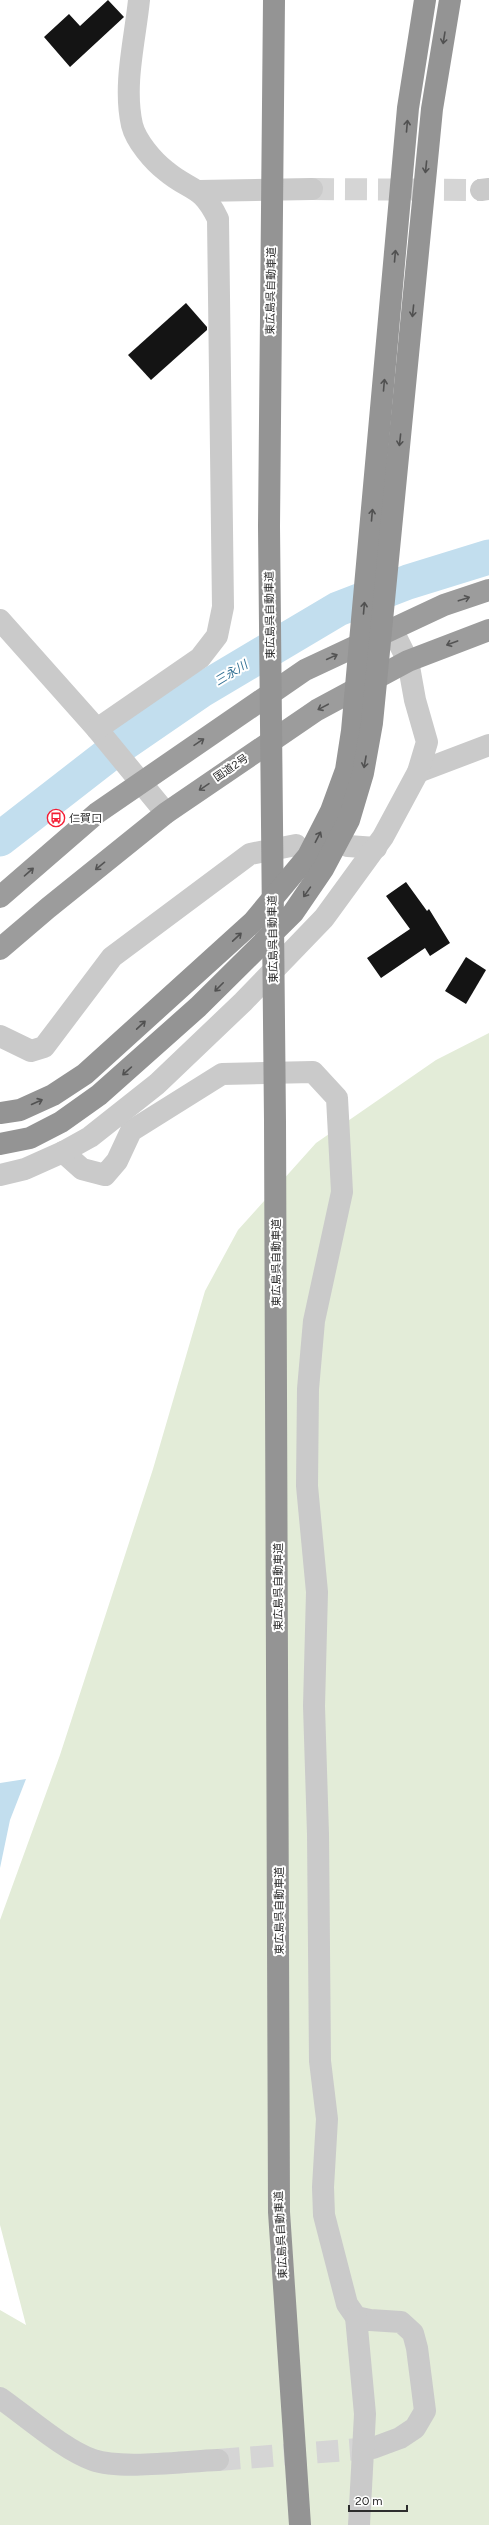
<svg xmlns="http://www.w3.org/2000/svg" width="489" height="2525" viewBox="0 0 489 2525" font-family="Figtree,'Noto Sans JP',sans-serif">
  <rect width="100%" height="100%" fill="#fff"/>
  <path fill="#e3ecd8" d="M489 1033V2525H0V2310L26 2325 0 2225V1920L60 1755 153 1469 205 1291 238 1230 316 1143 436 1060Z"/>
  <path fill="#c2deee" d="M26 1779 10 1820 0 1868V1783Z"/>
  <g fill="none" stroke-linecap="round" stroke-linejoin="round">
    <path stroke="#c2deee" stroke-width="35" d="M0 839 117 748 200 691 338 609 408 582 489 557"/>
  </g>
  <g fill="#141414">
    <path d="M108 0 124 17 70 67 44 37 69 14 80 26Z"/>
    <path d="M186 303 207 327V330L151 380 128 355Z"/>
    <path d="M406 882 427 911 429 909 450 943 430 956 425 948 381 978 367 958 410 929 386 896Z"/>
    <path d="M466 957 486 970 466 1004 445 991Z"/>
  </g>
  <g fill="none" stroke-linecap="round" stroke-linejoin="round">
    <g stroke="#d5d5d5" stroke-width="22" stroke-dasharray="22 11" stroke-linecap="butt">
      <path d="M312 189 481 190"/>
      <path d="M218 2460 373 2448"/>
    </g>
    <g stroke="#cacaca" stroke-width="22">
      <path d="M481 190 489 189"/>
      <path d="M199 191 312 189"/>
      <path d="M0 620 97 729 166 813"/>
      <path d="M97 729 200 658 217 636 223 607 218 219C201 184 191 192 166 171 153 161 136 141 132 125 123 85 135 40 139 0"/>
      <path d="M418 772 489 745"/>
      <path d="M348 846 376 848"/>
      <path d="M0 1036 31 1051 44 1047 112 957 250 854 296 845"/>
      <path d="M63 1152 82 1169 105 1175 117 1161 131 1131 222 1074 313 1072 337 1098 342 1192 314 1321 308 1389 307 1486 317 1592 314 1706 318 1834 320 2061 327 2119 323 2187 324 2215 347 2304 356 2317 370 2320 401 2322 413 2333 417 2348 425 2411 415 2428 400 2438 373 2448"/>
      <path d="M0 1175 25 1169 63 1152 90 1137 157 1084 243 1002 324 918 383 837 418 772 427 742 415 700 408 661 392 629"/>
      <path d="M356 2317 365 2414 359 2525"/>
      <path d="M0 2398C26 2416 64 2450 93 2460 121 2470 186 2461 218 2460"/>
    </g>
    <g stroke="#9c9c9c" stroke-width="22">
      <path d="M0 897 97 813 305 670 444 605 489 590"/>
      <path d="M0 949 48 908 166 813 317 710 408 661 489 630"/>
    </g>
    <g stroke="#949494" stroke-width="22">
      <path d="M274 0 269 526 275 1121 279 2212 300 2525"/>
      <path d="M0 1113 20 1110 53 1095 85 1074 253 922 308 856 331 811 346 770 352 731 408 108 425 0"/>
      <path d="M0 1144 30 1138 61 1122 99 1095 198 1007 293 913 323 869 349 820 363 773 372 723 432 109 450 0"/>
    </g>
  </g>
  <defs><path id="oneway-shaft" d="M-6 0H5M1.5-3L5.5 0L1.5 3" fill="none" stroke-width="1.6" stroke-linecap="round" stroke-linejoin="round"/></defs>
  <g stroke="#515151">
    <use href="#oneway-shaft" transform="translate(444 38) rotate(99)"/>
    <use href="#oneway-shaft" transform="translate(407 126) rotate(-85)"/>
    <use href="#oneway-shaft" transform="translate(426 167) rotate(96)"/>
    <use href="#oneway-shaft" transform="translate(395 256) rotate(-85)"/>
    <use href="#oneway-shaft" transform="translate(413 311) rotate(96)"/>
    <use href="#oneway-shaft" transform="translate(384 385) rotate(-85)"/>
    <use href="#oneway-shaft" transform="translate(400 440) rotate(96)"/>
    <use href="#oneway-shaft" transform="translate(372 515) rotate(-85)"/>
    <use href="#oneway-shaft" transform="translate(364 608) rotate(-85)"/>
    <use href="#oneway-shaft" transform="translate(365 762) rotate(100)"/>
    <use href="#oneway-shaft" transform="translate(318 837) rotate(-63)"/>
    <use href="#oneway-shaft" transform="translate(307 892) rotate(125)"/>
    <use href="#oneway-shaft" transform="translate(237 937) rotate(-43)"/>
    <use href="#oneway-shaft" transform="translate(219 987) rotate(135)"/>
    <use href="#oneway-shaft" transform="translate(141 1025) rotate(-43)"/>
    <use href="#oneway-shaft" transform="translate(127 1071) rotate(138)"/>
    <use href="#oneway-shaft" transform="translate(37 1102) rotate(-24)"/>
  </g>
  <g stroke="#545454">
    <use href="#oneway-shaft" transform="translate(464 599) rotate(-18)"/>
    <use href="#oneway-shaft" transform="translate(452 643) rotate(160)"/>
    <use href="#oneway-shaft" transform="translate(332 657) rotate(-25)"/>
    <use href="#oneway-shaft" transform="translate(323 707) rotate(152)"/>
    <use href="#oneway-shaft" transform="translate(199 742) rotate(-34)"/>
    <use href="#oneway-shaft" transform="translate(204 787) rotate(146)"/>
    <use href="#oneway-shaft" transform="translate(100 866) rotate(141)"/>
    <use href="#oneway-shaft" transform="translate(29 872) rotate(-41)"/>
  </g>
  <defs>
    <symbol id="bus-ring" viewBox="-11 -11 22 22"><circle r="9.5" fill="#fff" stroke="#f41e35" stroke-width="1.5"/><path d="M-5-6H5V4H4V6H2V4H-2V6H-4V4H-5ZM-3.5-4V0h7V-4ZM-3.5 1.2v1.5H-2V1.2ZM2 1.2v1.5H3.5V1.2Z" fill="#f41e35"/></symbol>
  </defs>
  <g fill-rule="evenodd">
    <use href="#bus-ring" x="46" y="808" width="20" height="20"/>
  </g>
  <g text-anchor="middle" dominant-baseline="central" stroke-width="4" stroke-linejoin="round" paint-order="stroke">
    <g font-size="11" fill="#2d2d2d" stroke="#fff">
      <text transform="translate(271 291) rotate(-89)">東広島呉自動車道</text>
      <text transform="translate(270 615) rotate(-91)">東広島呉自動車道</text>
      <text transform="translate(231 768) rotate(-34)">国道2号</text>
      <text transform="translate(273 939) rotate(-91)">東広島呉自動車道</text>
      <text transform="translate(276 1263) rotate(-90)">東広島呉自動車道</text>
      <text transform="translate(278 1587) rotate(-90)">東広島呉自動車道</text>
      <text transform="translate(279 1911) rotate(-90)">東広島呉自動車道</text>
      <text transform="translate(281 2235) rotate(-93)">東広島呉自動車道</text>
    </g>
    <g font-size="11" fill="#2d2d2d" stroke="#fff" text-anchor="start">
      <text x="69" y="818">仁賀口</text>
    </g>
    <g font-size="12" font-style="italic" fill="#347295" stroke="#fff">
      <text transform="translate(231 673) rotate(-31)">三永川</text>
    </g>
  </g>
  <path d="M349 2505v6h58v-6" fill="none" stroke="#2d2d2d" stroke-width="2"/>
  <text x="355" y="2505" font-size="12" fill="#2d2d2d" stroke="#ffffff" stroke-width="3" paint-order="stroke">20 m</text>
</svg>
